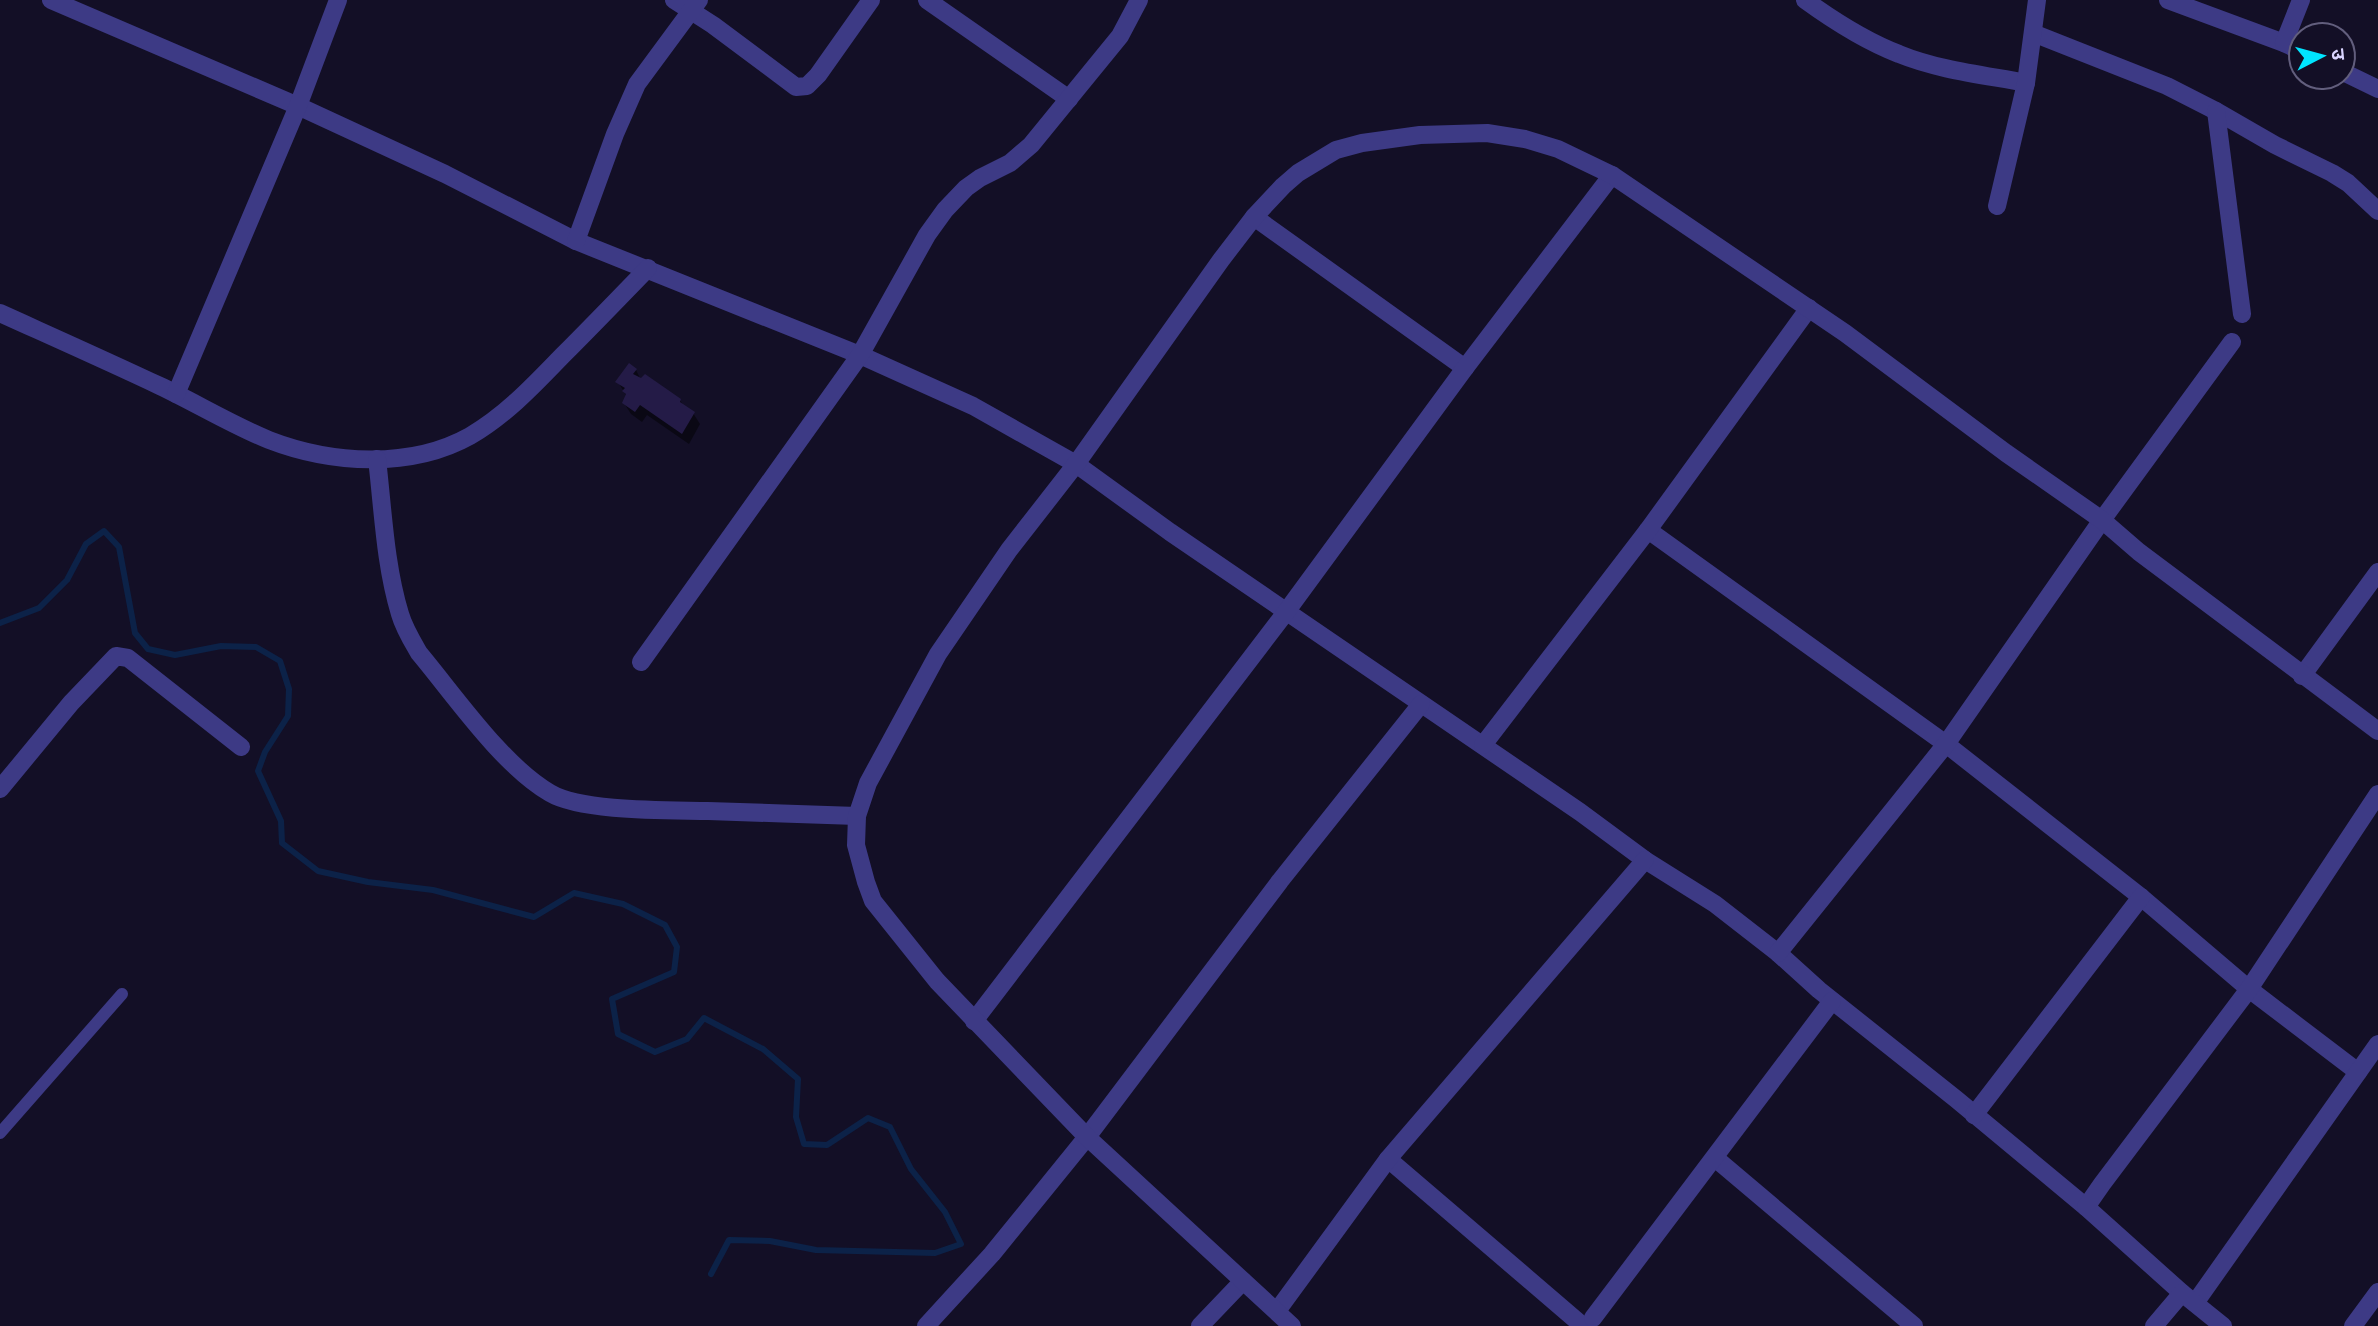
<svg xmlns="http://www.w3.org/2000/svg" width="2378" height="1326" viewBox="0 0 2378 1326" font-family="Roboto,'Noto Sans Devanagari',sans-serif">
  <rect width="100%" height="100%" fill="#130f26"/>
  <path fill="#0007" d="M636 370 641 380 680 400 684 407 693 413 700 424 689 444 647 415 642 422 631 414 624 403 626 395 618 382Z"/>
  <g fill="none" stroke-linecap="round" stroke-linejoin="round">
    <path stroke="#0c2248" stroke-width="6" d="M0 623 39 608 67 580 86 544 104 531 119 547 135 633 148 649 175 655 221 646 256 647 280 661 289 689 288 716 265 752 258 771 281 821 282 843 318 871 368 882 433 890 534 917 574 893 623 904 665 925 677 947 674 972 612 999 618 1034 655 1052 687 1039 704 1018 763 1049 798 1079 796 1117 804 1144 827 1145 868 1118 890 1127 911 1169 945 1212 961 1244 935 1253 816 1250 770 1241 729 1240 711 1274"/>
  </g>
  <path fill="#241b47" d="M629 363 637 369 633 374 641 378 645 374 681 399 680 402 695 412 682 434 640 405 635 412 622 403 626 394 622 391 625 388 615 382Z"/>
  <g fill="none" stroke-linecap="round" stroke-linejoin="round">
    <path stroke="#3d3a85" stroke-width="12" d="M0 1133 122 994"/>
    <g stroke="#3d3a85" stroke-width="18">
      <path d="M51 0 298 106 445 174 576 241 860 355 973 406 1076 464 1170 532 1580 812 1645 860 1715 904 1778 953 1819 990 1956 1099 2086 1207"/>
      <path d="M674 0 713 25 796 87 807 86 818 75 871 0"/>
      <path d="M927 0 1069 99"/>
      <path d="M1805 0C1834 21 1865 41 1899 54 1938 70 1984 75 2026 83"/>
      <path d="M2168 0 2284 43 2301 51"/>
      <path d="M2033 33 2167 86 2216 111 2275 145 2332 173 2348 183 2378 211"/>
      <path d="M2284 43 2301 0"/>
      <path d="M2343 72 2378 89"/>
      <path d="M2216 111 2242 314"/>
      <path d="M1997 206 2026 83 2037 0"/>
      <path d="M1254 217 1465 368"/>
      <path d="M576 241 615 134 637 84 699 0"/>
      <path d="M0 313C53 337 107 361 160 386 196 403 232 425 269 440 331 464 411 469 470 436 506 415 534 385 562 356 591 327 619 298 648 268"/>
      <path d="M176 394 298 106 338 0"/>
      <path d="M377 459C383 510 385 565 400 614 404 628 412 641 419 653 455 696 502 765 550 793 582 812 669 810 708 811 758 813 807 814 857 816"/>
      <path d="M1648 530 1946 744 2141 897 2249 989 2358 1072"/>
      <path d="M641 662 860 355 927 235 945 210 966 188 980 178 1010 163 1031 145 1120 36 1139 0"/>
      <path d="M2302 676 2378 572"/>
      <path d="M1483 745 1648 530 1809 308"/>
      <path d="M0 789 71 703 116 656 128 658 241 747"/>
      <path d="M1778 953 1946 744 2102 520 2232 342"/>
      <path d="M974 1021 1286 612 1465 368 1612 175"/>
      <path d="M1974 1115 2141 897"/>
      <path d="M1715 1158 1914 1326"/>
      <path d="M1388 1159 1583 1326"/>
      <path d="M2182 1293 2086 1207 2102 1184 2249 989 2378 794"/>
      <path d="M2195 1303 2378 1044"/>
      <path d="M1277 1311 1388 1159 1645 860"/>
      <path d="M1593 1318 1832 1001"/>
      <path d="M926 1326 992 1254 1087 1137 1280 881 1421 704"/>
      <path d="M1200 1326 1243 1281"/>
      <path d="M1292 1326 1087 1137 937 981 873 901 866 882 856 845 857 816 868 783 938 654 1009 550 1076 464 1221 260 1254 217 1283 186 1298 173 1336 150 1362 143 1420 135 1487 133 1525 139 1558 149 1612 175 1845 333 2006 453 2102 520 2139 552 2378 731"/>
      <path d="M2154 1326 2182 1293 2223 1326"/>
      <path d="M2353 1326 2378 1292"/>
    </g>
  </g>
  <g transform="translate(2322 56) rotate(84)"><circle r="33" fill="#130f26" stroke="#625e7d" stroke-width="2"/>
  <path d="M0-5L12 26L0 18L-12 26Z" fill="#00e5ff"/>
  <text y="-10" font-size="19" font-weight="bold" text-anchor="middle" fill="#d9d4ff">उ</text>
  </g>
</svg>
